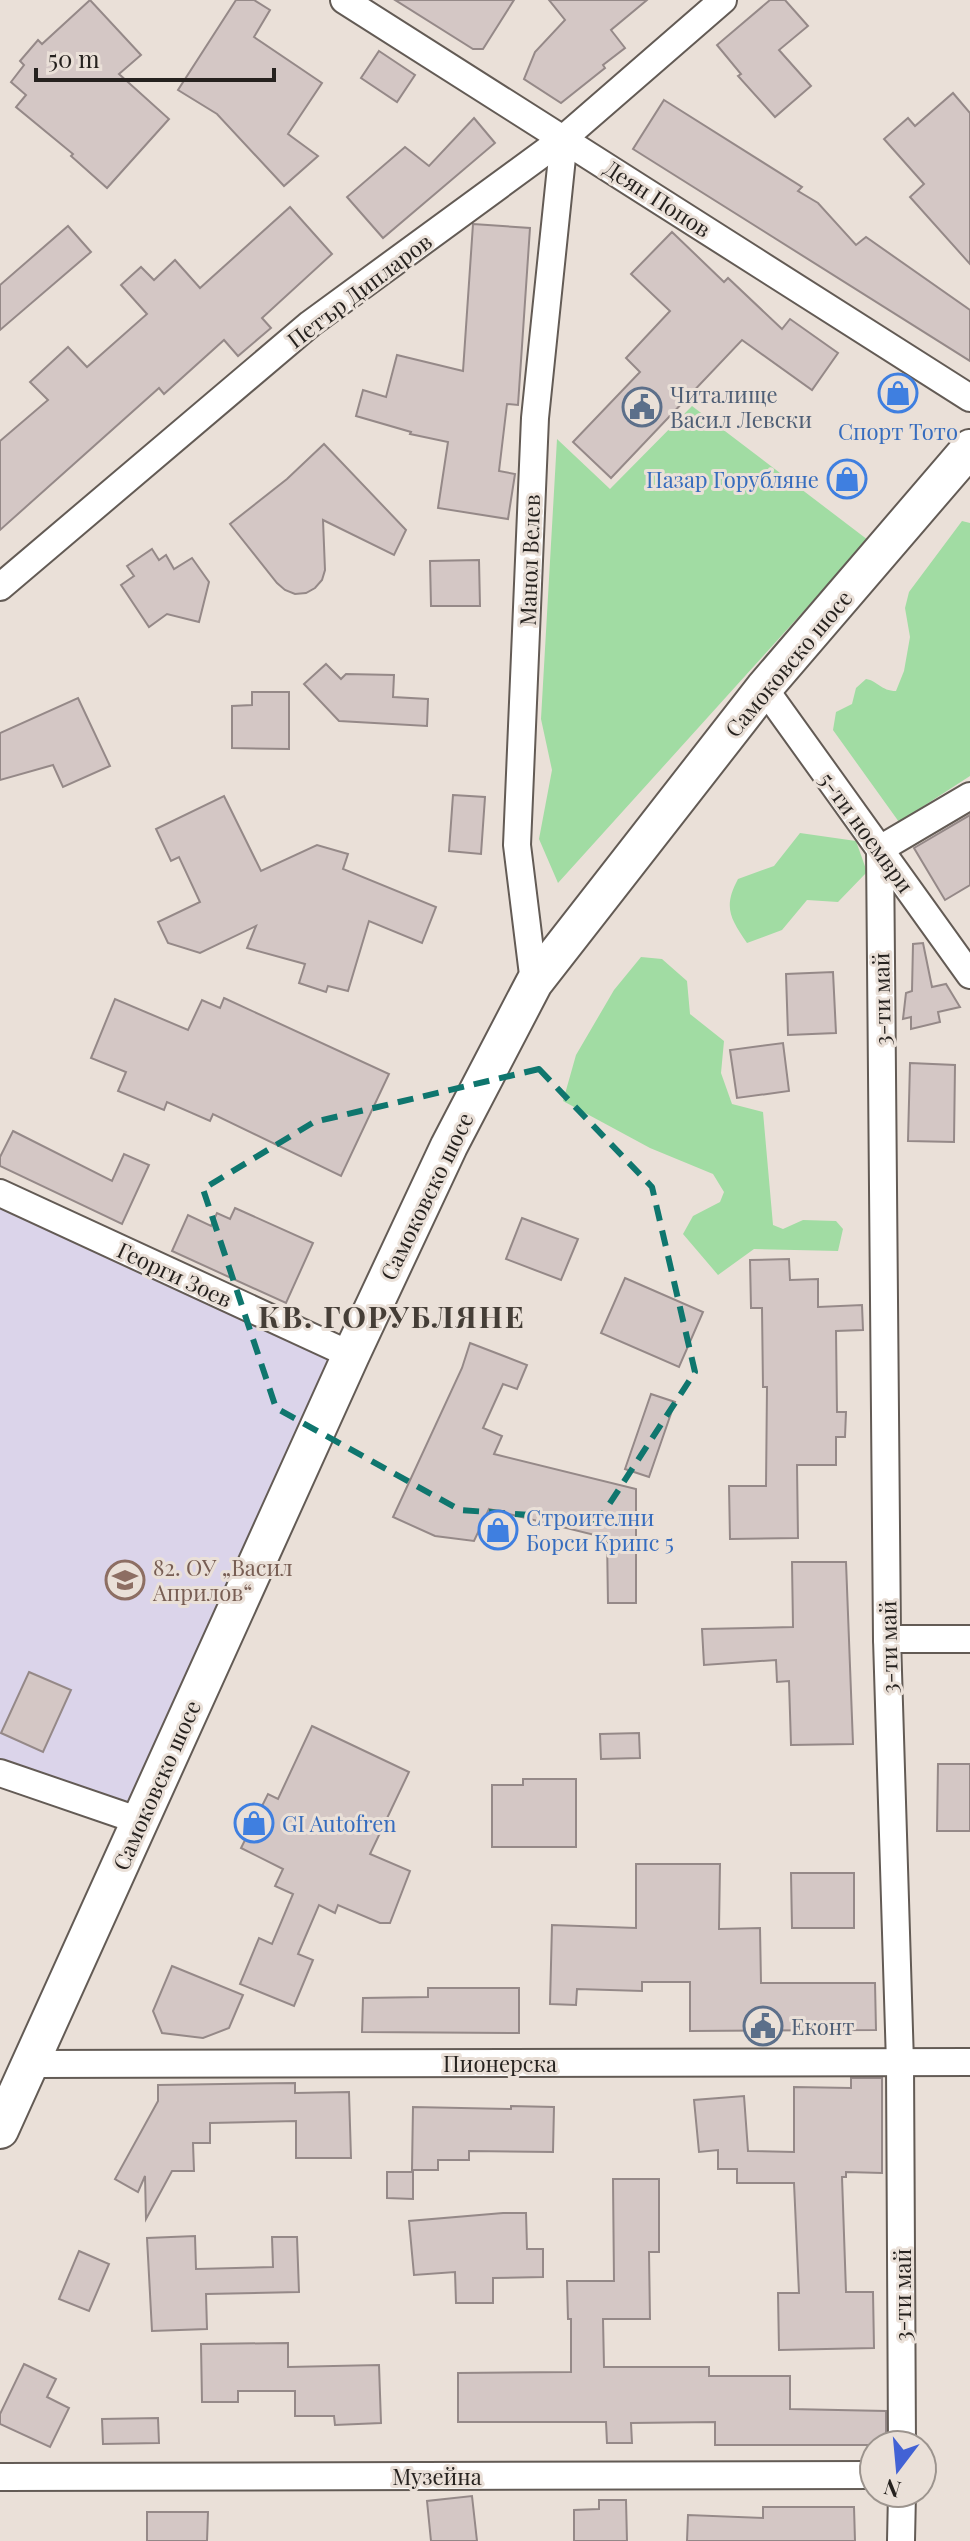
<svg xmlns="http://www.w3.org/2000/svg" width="970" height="2541" viewBox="0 0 970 2541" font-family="'Playfair Display',serif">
  <rect width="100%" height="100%" fill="#eae0d8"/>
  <path fill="#dbd4ea" d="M0 1193 351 1355 140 1821 0 1773Z"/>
  <g fill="#a1dca3">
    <path d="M692 406 868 540 558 883 539 839 552 770 541 719 557 439 610 489Z"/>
    <path d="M962 521 970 523V776L899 822 833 730 836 712 852 704 856 688 866 679C878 681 881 691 896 691L904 671 910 637 905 608 909 592Z"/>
    <path d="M800 833 856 841 867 872 838 902 807 900 782 930 747 943C730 918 723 907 738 879L774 866Z"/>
    <path d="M641 957 662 959 687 981 690 1014 724 1041 721 1073 732 1104 763 1112 773 1225 783 1229 803 1220 836 1221 843 1229 838 1251 754 1249 718 1275 683 1234 693 1216 720 1202 724 1192 713 1174 650 1148 563 1101 576 1055 614 990Z"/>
  </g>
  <g fill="#d4c7c5" stroke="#958988" stroke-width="2">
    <path d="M90 0 141 55 119 74 169 119 107 188 71 156 73 154 16 107 26 95 11 82 24 65 20 61 38 40 42 44Z"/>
    <path d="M236 0H254L270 10 254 37 322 83 288 134 318 156 284 186 217 114 178 90Z"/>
    <path d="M395 0H514L483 49H473Z"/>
    <path d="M549 0H647L611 30 625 48 603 65 605 68 561 103 524 79 535 52 565 20Z"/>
    <path d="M770 0H785L808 26 779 50 811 86 775 117 738 76 741 74 717 45Z"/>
    <path d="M379 51 415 75 397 102 361 78Z"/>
    <path d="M953 93 970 113V264L910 197 924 184 884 139 908 118 915 126Z"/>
    <path d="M664 100 802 187 798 191 818 203 856 245 866 237 970 310V361L633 149Z"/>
    <path d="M474 118 495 143 383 238 347 197 405 147 429 166Z"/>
    <path d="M290 207 332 254 262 318 271 328 238 356 224 340 164 394 159 388 0 530V441L48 400 30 382 68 347 87 367 147 314 121 285 141 267 154 280 175 260 200 288Z"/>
    <path d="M473 224 530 228 518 405 507 404 499 471 515 474 508 519 438 508 448 442 410 434 411 432 356 416 363 390 386 397 397 355 463 371Z"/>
    <path d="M68 226 91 252 0 330V285Z"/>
    <path d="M672 232 724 282 728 278 782 329 790 319 838 353 812 390 742 340 611 478 573 442 640 372 626 358 670 311 631 274Z"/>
    <path d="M324 444 406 530 394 555 323 520 325 570 322 580 315 588 306 593 295 594 285 590 277 583 230 524 287 479Z"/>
    <path d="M152 549 159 560 166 555 174 569 192 558 209 582 199 622 167 614 149 627 121 585 134 576 127 566Z"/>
    <path d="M479 560 480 606H431L430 561Z"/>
    <path d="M326 664 341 679 346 674 394 675 393 697 428 699 427 726 339 721 304 684Z"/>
    <path d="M252 692H289V749L232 748V706L252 705Z"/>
    <path d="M78 698 110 766 63 787 53 765 0 780V733Z"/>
    <path d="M453 795 485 797 481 854 449 851Z"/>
    <path d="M224 796 261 871 317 845 348 854 343 869 436 907 422 943 369 921 348 991 328 986 326 992 299 983 305 964 247 948 256 926 200 953 168 943 158 922 200 902 179 857 171 861 156 829Z"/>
    <path d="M970 815V885L945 900 914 848Z"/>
    <path d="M923 943 932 987 946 984 960 1007 938 1012 940 1022 911 1029V1017L903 1019 906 993 912 991 913 944Z"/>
    <path d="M833 972 836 1033 788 1035 786 974Z"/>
    <path d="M224 998 389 1074 341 1176 213 1114 210 1121 167 1102 164 1110 118 1091 126 1072 91 1058 115 999 188 1030 202 1000 220 1008Z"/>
    <path d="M783 1043 789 1091 737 1098 730 1050Z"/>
    <path d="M910 1063 955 1065 954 1142 908 1141Z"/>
    <path d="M13 1131 112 1181 124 1154 149 1165 122 1224 0 1166V1157Z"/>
    <path d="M235 1208 313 1243 286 1303 172 1251 188 1215 211 1226 217 1213 230 1219Z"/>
    <path d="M522 1218 578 1239 561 1280 506 1259Z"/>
    <path d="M789 1259 790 1280 818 1279V1307L862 1305 863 1330 836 1331 837 1412H846L845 1437H836V1465H797L798 1538 730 1539 729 1486H766L767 1387H763L762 1308H751L750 1260Z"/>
    <path d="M625 1278 703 1312 679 1367 601 1333Z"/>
    <path d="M470 1343 527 1365 517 1389 503 1384 483 1428 502 1436 494 1454 636 1489V1603H608L607 1538 489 1509 474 1541 435 1536 393 1517 462 1368Z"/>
    <path d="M651 1394 675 1402 649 1477 625 1469Z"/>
    <path d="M792 1562H846L853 1744 791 1745 789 1681 777 1682 776 1660 704 1665 702 1629 793 1627Z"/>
    <path d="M29 1672 71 1690 43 1752 1 1733Z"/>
    <path d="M312 1726 409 1772 370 1854 410 1871 390 1923H380L338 1905 335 1913 319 1905 298 1954 313 1960 294 2006 240 1984 259 1938 272 1944 293 1894 275 1886 283 1869 241 1848 268 1794 278 1799Z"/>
    <path d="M639 1733 640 1758 601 1759 600 1734Z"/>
    <path d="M938 1764H970V1831H937Z"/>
    <path d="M523 1779H576V1847H492V1785H523Z"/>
    <path d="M636 1864H720L719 1929 760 1928 761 1983H875L876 2030 690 2031V1982H642V1991L577 1989 576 2005 550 2004 552 1925 636 1928Z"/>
    <path d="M791 1873H854V1928H792Z"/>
    <path d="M172 1966 243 1995 229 2028 203 2038 162 2033 153 2011Z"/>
    <path d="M428 1988H519V2033L362 2032 363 1998 428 1997Z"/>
    <path d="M851 2078H882V2173L846 2172V2177H842L846 2292H873L874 2348 779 2350 778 2293H799L794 2183H737V2169H718V2150L699 2152 694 2100 744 2096 748 2151 794 2152V2087L851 2088Z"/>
    <path d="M295 2083V2093L349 2092 351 2158H296V2121L210 2123V2143H193L194 2171H172L146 2219 145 2176 138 2192 115 2179 158 2101V2085Z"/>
    <path d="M511 2106 554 2107 553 2152 469 2151V2160H438V2170H412L413 2107 511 2109Z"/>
    <path d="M387 2172H413V2199L387 2198Z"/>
    <path d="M613 2179H659V2252H649L650 2319H603L604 2367H709V2376H790V2409L886 2411V2445H715V2422L631 2423 632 2443H607L606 2422H458V2373L571 2372V2319H568L567 2281H614Z"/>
    <path d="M503 2213H526L527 2249H543V2277L493 2278V2303H456L455 2272 414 2275 409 2221Z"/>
    <path d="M195 2236 196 2269 273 2267 272 2237H297L299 2292 206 2294 207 2329 152 2331 147 2238Z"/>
    <path d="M79 2251 109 2264 89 2311 59 2299Z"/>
    <path d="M288 2343V2367L379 2365 381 2423 335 2425 334 2416H295V2391H238V2402H202L201 2344Z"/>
    <path d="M24 2364 56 2379 47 2397 69 2408 50 2447 0 2424V2414Z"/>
    <path d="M158 2418 159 2443 103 2444 102 2419Z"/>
    <path d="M472 2496 477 2541H431L427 2501Z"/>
    <path d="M599 2500H626L627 2541H574V2510L599 2509Z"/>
    <path d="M763 2507H854L855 2541H687L688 2515 763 2518Z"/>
    <path d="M147 2512H208L207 2541H147Z"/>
  </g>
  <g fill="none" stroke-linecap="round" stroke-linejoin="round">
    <defs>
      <g id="street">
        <path d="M344 0 970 398"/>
        <path d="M0 587 310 324 564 138 723 0"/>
        <path d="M764 688 970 975"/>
        <path d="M534 983 517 845 535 418 564 138"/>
        <path d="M0 1193 351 1355"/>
        <path d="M887 1639H970"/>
        <path d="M0 1773 140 1821"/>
        <path d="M31 2064 970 2062"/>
        <path d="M902 2445 900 2063 887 1639 880 849 970 796"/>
        <path d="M0 2477 874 2475"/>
        <path d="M901 2541 902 2493"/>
      </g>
      <path id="secondary" d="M0 2130 351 1355 449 1146 534 983 764 688 970 448"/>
    </defs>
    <use href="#street" stroke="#635b55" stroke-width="30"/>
    <use href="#secondary" stroke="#635b55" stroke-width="40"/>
    <use href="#street" stroke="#fff" stroke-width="26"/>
    <use href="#secondary" stroke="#fff" stroke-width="36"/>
  </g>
  <path fill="none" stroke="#0f766e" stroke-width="6" stroke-dasharray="16 10" stroke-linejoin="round" d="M539 1069 652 1187 695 1372 599 1520 460 1510 276 1408 203 1189 314 1122Z"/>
  <defs>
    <symbol id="shop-ring" viewBox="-11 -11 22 22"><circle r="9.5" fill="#eae0d8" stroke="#3f7fe0" stroke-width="1.5"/><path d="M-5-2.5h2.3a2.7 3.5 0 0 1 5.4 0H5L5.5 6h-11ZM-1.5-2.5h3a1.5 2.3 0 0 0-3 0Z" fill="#3f7fe0"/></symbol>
    <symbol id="civic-ring" viewBox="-11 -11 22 22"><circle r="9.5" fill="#eae0d8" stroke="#5c6f8a" stroke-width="1.5"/><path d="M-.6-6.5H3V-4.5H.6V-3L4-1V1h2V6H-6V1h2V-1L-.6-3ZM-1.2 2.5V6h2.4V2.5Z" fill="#5c6f8a"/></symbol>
    <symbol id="school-ring" viewBox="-11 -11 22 22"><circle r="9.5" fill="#eae0d8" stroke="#8d6e63" stroke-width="1.5"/><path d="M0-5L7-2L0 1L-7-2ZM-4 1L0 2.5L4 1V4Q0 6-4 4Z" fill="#8d6e63"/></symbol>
  </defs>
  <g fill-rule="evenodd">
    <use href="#shop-ring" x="876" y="371" width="44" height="44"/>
    <use href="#civic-ring" x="620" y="385" width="44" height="44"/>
    <use href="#shop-ring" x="825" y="457" width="44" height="44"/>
    <use href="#shop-ring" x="476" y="1508" width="44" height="44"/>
    <use href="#school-ring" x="103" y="1558" width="44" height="44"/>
    <use href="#shop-ring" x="232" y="1801" width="44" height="44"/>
    <use href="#civic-ring" x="741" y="2004" width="44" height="44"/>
  </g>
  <g text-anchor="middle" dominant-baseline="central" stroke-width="6" stroke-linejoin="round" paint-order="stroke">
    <g font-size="22" fill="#26221f" stroke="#eae0d8">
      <text transform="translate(658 198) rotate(33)">Деян Попов</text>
      <text transform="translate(359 290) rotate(-37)">Петър Дипларов</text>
      <text transform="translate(529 560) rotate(-88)">Манол Велев</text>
      <text transform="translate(788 663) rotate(-50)">Самоковско шосе</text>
      <text transform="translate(867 832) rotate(54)">5-ти ноември</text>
      <text transform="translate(881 999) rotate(-91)">3-ти май</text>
      <text transform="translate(426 1196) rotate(-64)">Самоковско шосе</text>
      <text transform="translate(175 1274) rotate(25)">Георги Зоев</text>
      <text transform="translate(888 1647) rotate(-91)">3-ти май</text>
      <text transform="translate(156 1785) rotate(-66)">Самоковско шосе</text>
      <text x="500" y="2063">Пионерска</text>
      <text transform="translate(902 2295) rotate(-90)">3-ти май</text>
      <text x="437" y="2476">Музейна</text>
    </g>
    <g font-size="22" fill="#4e5e75" stroke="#eae0d8" text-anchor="start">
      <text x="670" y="394">Читалище<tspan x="670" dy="25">Васил Левски</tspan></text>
      <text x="791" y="2026">Еконт</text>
    </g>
    <g font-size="22" fill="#366cbe" stroke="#eae0d8" text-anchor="start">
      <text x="898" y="431" text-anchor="middle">Спорт Тото</text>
      <text x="819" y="479" text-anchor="end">Пазар Горубляне</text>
      <text x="526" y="1517">Строителни<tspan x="526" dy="25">Борси Крипс 5</tspan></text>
      <text x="282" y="1823">GI Autofren</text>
    </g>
    <g font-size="22" fill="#785e54" stroke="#eae0d8" text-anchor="start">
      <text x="153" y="1567">82. ОУ „Васил<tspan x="153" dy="25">Априлов“</tspan></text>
    </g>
    <g font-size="30" font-weight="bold" letter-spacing="2" fill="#453e37" stroke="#eae0d8">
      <text x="392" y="1316">КВ. ГОРУБЛЯНЕ</text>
    </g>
  </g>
  <g transform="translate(898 2469) rotate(196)"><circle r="38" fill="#eae0d8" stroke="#9c948e" stroke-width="2"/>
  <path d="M0-6L14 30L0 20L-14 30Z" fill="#4262d5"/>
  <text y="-12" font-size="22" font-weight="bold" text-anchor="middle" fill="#26221f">N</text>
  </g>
  <path d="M36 68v12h238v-12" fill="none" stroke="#26221f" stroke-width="4"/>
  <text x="48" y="68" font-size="24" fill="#26221f" stroke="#eae0d8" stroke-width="6" paint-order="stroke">50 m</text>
</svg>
